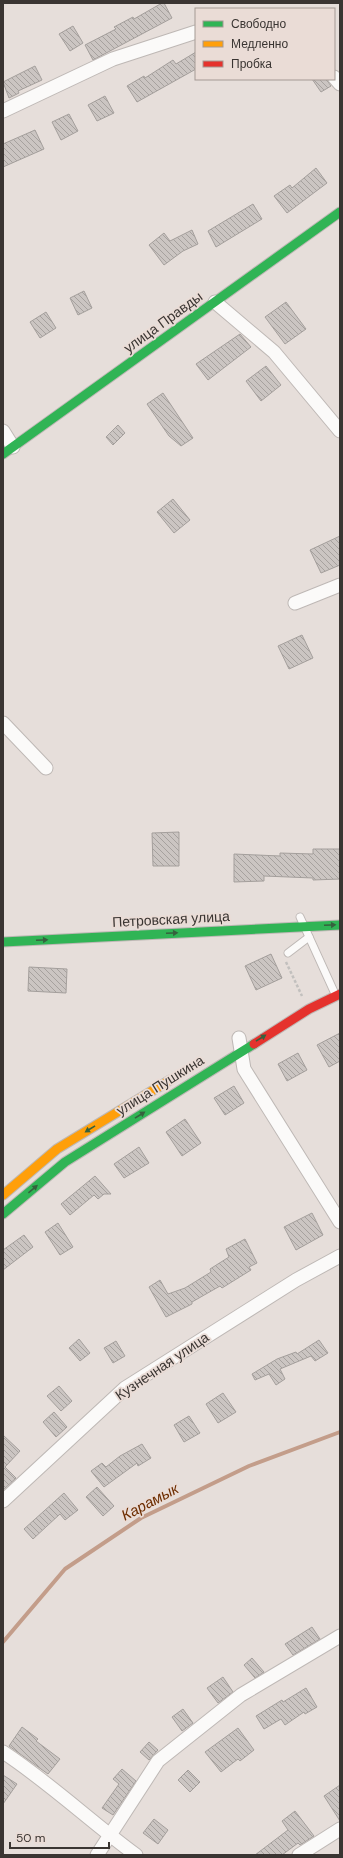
<svg xmlns="http://www.w3.org/2000/svg" width="343" height="1858" viewBox="0 0 343 1858" font-family="'DM Sans',sans-serif">
  <defs>
    <pattern id="building-back-hatch" width="6" height="6" patternUnits="userSpaceOnUse"><rect width="6" height="6" fill="#cbc5c2"/><path d="M-1 5l2 2M0 0l6 6M5-1l2 2" fill="none" stroke="#a6a19e"/></pattern>
  </defs>
  <rect width="100%" height="100%" fill="#e6deda"/>
  <g fill="none" stroke-linecap="round" stroke-linejoin="round">
    <path stroke="#c39d8a" stroke-width="4" d="M3 1642 65 1569 141 1518 249 1466 340 1432"/>
  </g>
  <g fill="url(#building-back-hatch)" stroke="#a49f9c">
    <path d="M162 3H164L172 18 93 60 85 45 116 29 114 27 133 17 134 19Z"/>
    <path d="M73 26 83 43 70 51 59 34Z"/>
    <path d="M196 52V69L137 102 127 86 144 76 145 78 173 60 176 64Z"/>
    <path d="M35 66 42 80 18 91 19 93 9 98 3 82Z"/>
    <path d="M312 79H326L331 86 321 92Z"/>
    <path d="M105 96 114 113 97 121 88 105Z"/>
    <path d="M69 114 78 131 61 140 52 122Z"/>
    <path d="M35 130 44 149 3 167V144Z"/>
    <path d="M316 168 327 183 287 213 274 196 290 185 292 188Z"/>
    <path d="M253 204 262 219 216 247 208 231Z"/>
    <path d="M192 230 198 244 183 251 164 265 149 245 164 233 170 241Z"/>
    <path d="M84 291 92 308 78 315 70 298Z"/>
    <path d="M286 302 306 329 285 344 265 317Z"/>
    <path d="M46 312 56 328 40 338 30 322Z"/>
    <path d="M240 334 251 347 208 380 196 364Z"/>
    <path d="M266 366 281 385 261 401 246 381Z"/>
    <path d="M163 393 193 438 181 446 169 436 147 404Z"/>
    <path d="M118 425 125 433 113 445 106 437Z"/>
    <path d="M173 499 190 520 174 533 157 512Z"/>
    <path d="M340 536V565L321 573 310 550Z"/>
    <path d="M302 635 313 658 289 669 278 646Z"/>
    <path d="M179 832V866H153L152 833Z"/>
    <path d="M313 849H340V879L313 880V878L264 876V881L234 882V854L280 856V853L313 854Z"/>
    <path d="M271 954 282 978 256 990 245 966Z"/>
    <path d="M29 967 67 969 66 993 28 991Z"/>
    <path d="M340 1033V1061L329 1067 317 1045Z"/>
    <path d="M298 1053 307 1070 287 1081 278 1064Z"/>
    <path d="M234 1086 244 1103 225 1115 214 1098Z"/>
    <path d="M185 1119 201 1143 182 1156 166 1132Z"/>
    <path d="M139 1147 149 1163 124 1178 114 1164Z"/>
    <path d="M95 1176 111 1194H104L98 1199 94 1195 70 1215 61 1204Z"/>
    <path d="M312 1213 323 1235 296 1250 284 1227Z"/>
    <path d="M58 1223 73 1247 60 1255 45 1232Z"/>
    <path d="M24 1235 33 1247 3 1270V1250Z"/>
    <path d="M245 1239 257 1263 249 1267 251 1270 222 1288 220 1286 192 1302V1304L166 1317 149 1287 160 1280 168 1294 185 1288 211 1272 210 1269 229 1257 226 1249Z"/>
    <path d="M79 1339 90 1353 80 1361 69 1348Z"/>
    <path d="M319 1340 328 1353 315 1361 311 1356 280 1369 285 1379 276 1385 269 1374 255 1380 252 1374 277 1359 296 1352 297 1354Z"/>
    <path d="M116 1341 125 1356 113 1363 104 1348Z"/>
    <path d="M59 1386 72 1401 61 1411 47 1396Z"/>
    <path d="M223 1393 236 1412 218 1423 206 1404Z"/>
    <path d="M54 1412 67 1427 56 1437 43 1422Z"/>
    <path d="M189 1416 200 1433 184 1442 174 1425Z"/>
    <path d="M3 1435 20 1451 5 1467 16 1478 3 1490Z"/>
    <path d="M142 1444 151 1458 138 1466 137 1463 104 1487 91 1471 102 1463 106 1467 120 1456Z"/>
    <path d="M97 1487 114 1506 103 1516 86 1497Z"/>
    <path d="M64 1493 78 1510 65 1520 60 1514 33 1539 24 1529Z"/>
    <path d="M312 1627 320 1639 293 1655 285 1644Z"/>
    <path d="M252 1658 264 1672 255 1678 244 1665Z"/>
    <path d="M223 1677 233 1692 218 1703 207 1688Z"/>
    <path d="M306 1688 317 1707 305 1714 304 1712 285 1725 281 1719 264 1729 256 1716 282 1700 283 1702Z"/>
    <path d="M183 1709 193 1723 182 1731 172 1717Z"/>
    <path d="M22 1727 38 1739 36 1741 60 1759 48 1774 9 1746Z"/>
    <path d="M238 1728 254 1750 240 1761 238 1759 221 1772 205 1752Z"/>
    <path d="M149 1742 158 1750 149 1760 140 1752Z"/>
    <path d="M122 1769 136 1781 113 1815 102 1808 119 1784 113 1779Z"/>
    <path d="M188 1770 200 1782 190 1792 178 1780Z"/>
    <path d="M3 1775 17 1784 3 1804Z"/>
    <path d="M340 1785V1821L324 1796Z"/>
    <path d="M295 1811 314 1836 300 1845 298 1843 282 1855H255L288 1830 282 1821Z"/>
    <path d="M154 1819 168 1830 158 1844 143 1833Z"/>
  </g>
  <g fill="none" stroke-linecap="round" stroke-linejoin="round">
    <defs>
      <g id="lane">
        <path d="M300 917 336 996"/>
        <path d="M288 953 309 937"/>
      </g>
      <g id="street">
        <path d="M334 77 340 84"/>
        <path d="M3 111 113 59 196 32"/>
        <path d="M215 302 274 352 340 431"/>
        <path d="M3 431 13 447"/>
        <path d="M295 603 340 585"/>
        <path d="M3 723 46 768"/>
        <path d="M239 1038 244 1069 340 1222"/>
        <path d="M3 1501 125 1388 296 1280 340 1256"/>
        <path d="M3 1752C50 1783 91 1822 136 1855"/>
        <path d="M97 1855 158 1761 241 1695 340 1636"/>
        <path d="M299 1855 340 1829"/>
      </g>
      <g id="fast">
        <path d="M3 454 340 212"/>
        <path d="M3 942 340 925"/>
        <path d="M3 1214 65 1162 254 1044"/>
      </g>
      <path id="slow" d="M3 1195 57 1149 170 1080"/>
      <path id="jam" d="M254 1044 309 1009 340 994"/>
    </defs>
    <use href="#lane" stroke="#beb8b5" stroke-width="9"/>
    <use href="#street" stroke="#beb8b5" stroke-width="15"/>
    <use href="#fast" stroke="#beb8b5" stroke-width="11"/>
    <use href="#slow" stroke="#beb8b5" stroke-width="11"/>
    <use href="#jam" stroke="#beb8b5" stroke-width="11"/>
    <path stroke="#c2c0be" stroke-width="2.5" stroke-dasharray="3 2" stroke-linecap="butt" d="M286 962 302 996"/>
    <use href="#lane" stroke="#fbfaf9" stroke-width="7"/>
    <use href="#street" stroke="#fbfaf9" stroke-width="13"/>
    <use href="#fast" stroke="#30b455" stroke-width="9"/>
    <use href="#slow" stroke="#ff9f0a" stroke-width="9"/>
    <use href="#jam" stroke="#e5322d" stroke-width="9"/>
  </g>
  <defs><path id="oneway-solid" d="M-6-.8H1V-3.2L6.5 0L1 3.2V.8H-6Z"/></defs>
  <g fill="#36613e">
    <use href="#oneway-solid" transform="translate(330 925) rotate(-3)"/>
    <use href="#oneway-solid" transform="translate(172 933) rotate(-3)"/>
    <use href="#oneway-solid" transform="translate(42 940) rotate(-3)"/>
    <use href="#oneway-solid" transform="translate(261 1038) rotate(-32)"/>
    <use href="#oneway-solid" transform="translate(140 1115) rotate(-32)"/>
    <use href="#oneway-solid" transform="translate(90 1129) rotate(148)"/>
    <use href="#oneway-solid" transform="translate(33 1189) rotate(-40)"/>
  </g>
  <g text-anchor="middle" dominant-baseline="central" stroke-width="3.5" stroke-linejoin="round" paint-order="stroke">
    <g font-size="14" fill="#3a3532" stroke="#eadcd6">
      <text transform="translate(163 322) rotate(-36)">улица Правды</text>
      <text transform="translate(171 919) rotate(-3)">Петровская улица</text>
      <text transform="translate(160 1085) rotate(-32)">улица Пушкина</text>
      <text transform="translate(162 1366) rotate(-34)">Кузнечная улица</text>
    </g>
    <g font-size="15" font-style="italic" fill="#6d2d01" stroke="#eadcd6">
      <text transform="translate(150 1502) rotate(-28)">Карамык</text>
    </g>
  </g>
  <rect width="343" height="1858" fill="none" stroke="#3a3532" stroke-width="8"/>
  <rect x="195" y="8" width="140" height="72" fill="#eadcd6" stroke="#a49994"/>
  <rect x="203" y="21" width="20" height="6" fill="#30b455" stroke="#a49994"/>
  <text x="231" y="28" font-size="12" fill="#3a3532">Свободно</text>
  <rect x="203" y="41" width="20" height="6" fill="#ff9f0a" stroke="#a49994"/>
  <text x="231" y="48" font-size="12" fill="#3a3532">Медленно</text>
  <rect x="203" y="61" width="20" height="6" fill="#e5322d" stroke="#a49994"/>
  <text x="231" y="68" font-size="12" fill="#3a3532">Пробка</text>
  <path d="M10 1842v6h99v-6" fill="none" stroke="#3a3532" stroke-width="2"/>
  <text x="16" y="1842" font-size="12" fill="#3a3532" stroke="#eadcd6" stroke-width="3" paint-order="stroke">50 m</text>
</svg>
